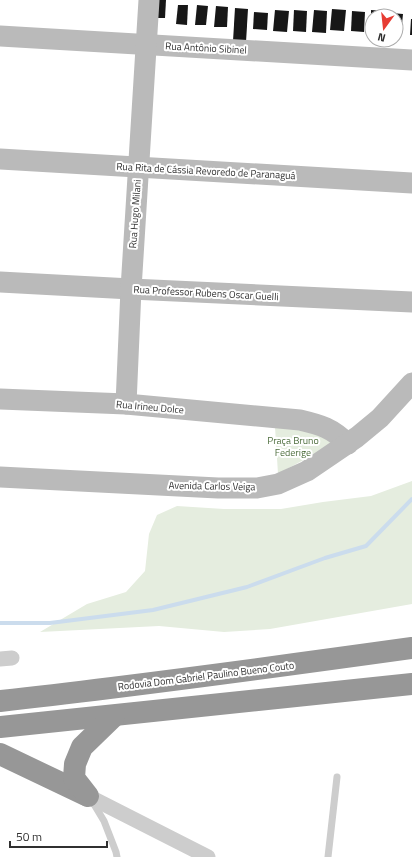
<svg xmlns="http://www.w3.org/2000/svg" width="412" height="857" viewBox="0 0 412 857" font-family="'Titillium Web',sans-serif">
  <rect width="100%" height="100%" fill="#fff"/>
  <g fill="#e5eddf">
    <path d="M275 427 320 432 336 442 278 474Z"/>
    <path d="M412 481V604L270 629 224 632 159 626 40 632 87 604 126 592 145 571 149 534 157 515 177 506 224 509H281L323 502 371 496Z"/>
  </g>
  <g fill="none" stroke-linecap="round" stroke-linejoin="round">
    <path stroke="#cbdced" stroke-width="4" d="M0 623H50L153 610 247 587 325 558 366 546 412 499"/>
  </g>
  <g fill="#171717">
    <path d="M158 0H166L165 18H156Z"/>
    <path d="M178 5H188L187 25 176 24Z"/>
    <path d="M197 5 208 6 206 25H195Z"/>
    <path d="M216 6 228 7 227 27H214Z"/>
    <path d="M235 8 248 9 246 42 233 41Z"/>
    <path d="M332 9 346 10 344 31 330 30Z"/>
    <path d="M275 10 289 11 287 32 273 31Z"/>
    <path d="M294 10 307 11 306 32 293 31Z"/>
    <path d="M314 10 327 11 326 33 312 32Z"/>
    <path d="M371 10 384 11 383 16H371Z"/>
    <path d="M352 11 365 12 364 32 351 31Z"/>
    <path d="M254 12 268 13 267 30 253 29Z"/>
    <path d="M391 13 403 14 401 34H396V16H391Z"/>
    <path d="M411 19H412V35H410Z"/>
  </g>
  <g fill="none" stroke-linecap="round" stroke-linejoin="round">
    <g stroke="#cdcdcd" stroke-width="7">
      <path d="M92 801 104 821 116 852 117 857"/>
      <path d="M328 857 337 777"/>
    </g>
    <g stroke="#cdcdcd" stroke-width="15">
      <path d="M0 659 12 658"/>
      <path d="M88 796 208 857"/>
    </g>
    <g stroke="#bababa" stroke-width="21">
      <path d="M0 36 412 60"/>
      <path d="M0 159 412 183"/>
      <path d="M0 282 131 289 412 302"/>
      <path d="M0 399 126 404 300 420C321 425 332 428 348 444"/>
      <path d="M126 404 131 289 149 0"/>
      <path d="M0 477 218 488H257L278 484 307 471 357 437 380 418 412 383"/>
    </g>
    <g stroke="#979797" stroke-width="22">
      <path d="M0 701C138 686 275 667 412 648"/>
      <path d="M0 727 412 684"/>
      <path d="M0 754 86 795"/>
      <path d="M88 796 74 778 75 764 82 747 114 716"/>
    </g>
  </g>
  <g text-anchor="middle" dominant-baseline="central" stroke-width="4" stroke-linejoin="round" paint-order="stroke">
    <g font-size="10" fill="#303030" stroke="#fff">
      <text transform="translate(206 48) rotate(3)">Rua Antônio Sibinel</text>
      <text transform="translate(206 171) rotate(3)">Rua Rita de Cássia Revoredo de Paranaguá</text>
      <text transform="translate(135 214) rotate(-86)">Rua Hugo Milani</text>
      <text transform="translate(206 293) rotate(3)">Rua Professor Rubens Oscar Guelli</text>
      <text transform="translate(150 407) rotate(5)">Rua Irineu Dolce</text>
      <text transform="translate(212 486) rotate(1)">Avenida Carlos Veiga</text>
      <text transform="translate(206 676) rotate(-7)">Rodovia Dom Gabriel Paulino Bueno Couto</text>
    </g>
    <g font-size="10" fill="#4d6d3d" stroke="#fff">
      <text x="293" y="440">Praça Bruno<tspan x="293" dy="12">Federige</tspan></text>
    </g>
  </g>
  <g transform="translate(384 28) rotate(195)"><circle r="19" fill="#ffffff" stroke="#acacac"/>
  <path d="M0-3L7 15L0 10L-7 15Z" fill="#e73c33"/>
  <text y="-6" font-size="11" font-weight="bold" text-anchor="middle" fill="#303030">N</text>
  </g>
  <path d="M10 841v6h97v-6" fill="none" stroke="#303030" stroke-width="2"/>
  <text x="16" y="841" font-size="12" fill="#303030" stroke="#ffffff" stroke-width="3" paint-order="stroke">50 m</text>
</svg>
